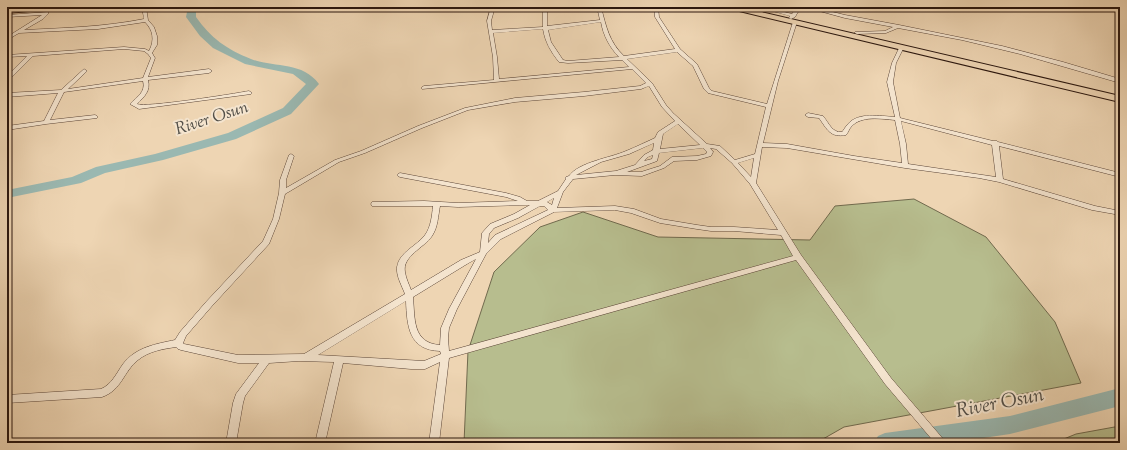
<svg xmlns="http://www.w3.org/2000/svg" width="1127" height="450" viewBox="0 0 1127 450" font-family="'Sorts Mill Goudy',serif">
  <rect width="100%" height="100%" fill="#eed5b3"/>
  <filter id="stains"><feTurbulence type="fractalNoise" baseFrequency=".005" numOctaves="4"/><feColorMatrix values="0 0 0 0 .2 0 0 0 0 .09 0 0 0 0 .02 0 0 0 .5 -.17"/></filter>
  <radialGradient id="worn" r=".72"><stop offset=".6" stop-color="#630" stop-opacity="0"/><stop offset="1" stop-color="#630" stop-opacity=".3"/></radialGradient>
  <g fill="#b7bd8e" stroke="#716a4e">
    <path d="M914 199 986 237 1055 322 1081 383 844 427 816 443H464L468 351 494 272 540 227 583 212 658 237 810 240 835 206Z"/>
    <path d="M1120 426V443H1054L1076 434Z"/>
  </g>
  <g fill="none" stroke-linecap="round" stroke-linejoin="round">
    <g fill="#9ab8b1" fill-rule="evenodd">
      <path d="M188 7H196V17C211 38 226 49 251 59 274 68 302 61 319 84L291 114 236 139 163 160 105 173 81 183 7 198V190L72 177 96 167 155 154 228 133 283 108 306 84 293 74 245 64 213 48 200 36 186 17Z"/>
      <path d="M1120 388V406L1010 434 950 443H874L878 436 885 433 1010 416Z"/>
    </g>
    <defs>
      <g id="minor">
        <path d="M142 7H146L148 20 154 27 157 36V45L152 53 155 58 148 77 209 69 212 71 209 73 148 80C151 91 144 97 137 104 145 108 233 94 249 91L252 93 251 94 139 109 130 104C137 97 146 92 143 81L64 92 50 120 95 115 97 116V118L46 124 7 130V126L44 121 58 93 7 97V93L61 90 84 69 87 71 86 72 68 89 143 78 151 58 148 54 144 51 124 49 33 56 9 80 7 81V76L27 56 7 57V55L124 47 145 49 149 51C155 40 153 30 145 22L98 29 19 33 7 40V37L42 15 7 17V15L48 12V14L43 19 24 30C64 28 104 27 144 19Z"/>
        <path d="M491 7H495L491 21 492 30 543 27V7H547V26L600 20 597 7H601C606 26 609 42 624 56L675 49 655 17 654 7H658L659 17 680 49 697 64 709 88 712 91 767 104 793 22 797 21V22L778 81 763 143 787 144 854 156 902 163 900 144 895 120C882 119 861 115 851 127 849 129 848 133 846 135 830 138 827 129 819 118L808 117 805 115 808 113 823 116C829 123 832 133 842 132 844 130 845 127 848 124 858 112 880 116 895 117L887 82 892 63 900 46H904V47L896 63 893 82 900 118 993 141H997L998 142 1120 173V177L999 146 1003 179 1095 206 1120 211V215L1092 210 999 182 979 178 905 168 787 148 762 147 756 183 801 255 891 378 944 440 946 443H935L885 384 796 260 449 358 439 443H429L440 362 425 369H411L343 363 325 443H315L334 362 299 361 269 363 245 396 243 403 236 443H226L233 403 236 394 259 363H238L181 350 178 349 176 347C163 349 149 351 138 360 123 372 122 390 102 397L7 403V395L101 389C112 384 116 374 123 364 136 347 156 344 175 340L180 332 206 302 263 241 273 219 279 193 280 180 289 155 291 154 294 156 286 180V188L335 160 361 151 418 126 465 108 515 98 584 92 640 86 646 83 632 69 422 89V87L424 86 494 80 493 57 487 21ZM601 22C603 35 610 48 619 57L568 61 563 60 551 42 548 30ZM543 29C545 42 551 52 559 62L568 63 622 60 629 67 499 79 497 57 493 33ZM677 52 693 66 704 89 708 93 766 107 755 154 735 160 720 146 707 144 673 113 666 105 652 83 627 59ZM649 86 662 107 675 121 658 132 655 138C646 142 636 147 626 151 610 158 579 162 569 176L566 177 565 178 566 179 558 191 538 201H527L520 197 506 193 400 173 398 174 397 175 398 176 400 177 506 197 518 201 458 203 424 201 372 202 371 204 372 206H433C432 215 431 227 425 235 417 246 399 252 397 267 396 276 402 286 405 294L304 354 238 355 184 344 183 343 186 336 212 306 269 244 279 219 285 194 339 162 365 153 422 128 468 110 515 102 584 96 641 89ZM901 121 992 145 996 177 908 164 906 144ZM678 124 700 145 660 149 663 134ZM654 143 653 150 644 155 635 165 616 171 576 175 601 162 629 154ZM703 148 707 152 706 154 697 156 672 157 660 166 641 172H627L657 161 659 153ZM710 148 716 149 732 163 750 184 778 230 734 227H711L697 225 661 219 634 209 615 206 557 208 563 192 573 179 615 175 642 176 664 168 674 161 697 160 711 156 713 152ZM653 155 652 159 644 161 648 157ZM754 158 751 177 738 163ZM554 198 552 205 547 202ZM530 205 514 214 490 224 482 233 480 252 461 260 411 290C409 284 406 279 405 272 402 256 424 248 432 236 438 227 438 216 440 206L458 207ZM540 206H544L548 210 495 235 488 243 489 234 494 228 518 218ZM615 210 631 213 660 223 697 229 711 231H734L781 235 793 256 449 351 448 338 449 328 457 309 486 254 501 239 554 212ZM476 259 449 309 441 328 440 345C412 343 415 318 413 297L467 264ZM406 301C407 327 409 350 440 351L441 354 424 361 318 355Z"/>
        <path d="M758 7H765L792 14 797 7H801L795 17 791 19 789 18 790 16Z"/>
        <path d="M805 7H812L845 15 899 25 1002 46 1063 62 1120 79V83L1020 54 962 40 898 28 886 33 857 34 855 33V32L885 31 893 27 845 18Z"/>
        <path d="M1117 96 1120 99V109L1117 107 1114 98Z"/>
      </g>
      <g id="trunk">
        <path d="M28 7H57L53 9 7 13V9Z"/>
        <path d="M727 7H740L1120 96V102L731 9Z"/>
      </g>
    </defs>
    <use href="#minor" stroke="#5c4638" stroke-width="1"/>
    <use href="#trunk" stroke="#2b170f" stroke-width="2"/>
    <use href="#minor" fill="#f4e4ce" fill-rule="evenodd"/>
    <use href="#trunk" fill="#eed5b3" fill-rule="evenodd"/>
  </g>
  <g text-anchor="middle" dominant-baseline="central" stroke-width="4" stroke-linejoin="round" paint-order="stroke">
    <g font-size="17" font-style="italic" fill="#524f48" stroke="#f4e4ce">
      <text transform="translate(212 119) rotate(-18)">River Osun</text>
    </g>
    <g font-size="20" font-style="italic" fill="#524f48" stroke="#f4e4ce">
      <text transform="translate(1000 404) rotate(-11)">River Osun</text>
    </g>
  </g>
  <rect width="1127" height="450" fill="none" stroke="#eed5b3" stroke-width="24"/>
  <rect x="8" y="8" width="1111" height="434" fill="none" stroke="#2b170f" stroke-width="2"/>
  <rect x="12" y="12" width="1103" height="426" fill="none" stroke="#2b170f"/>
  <rect width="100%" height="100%" filter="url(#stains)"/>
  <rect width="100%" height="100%" fill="url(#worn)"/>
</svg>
